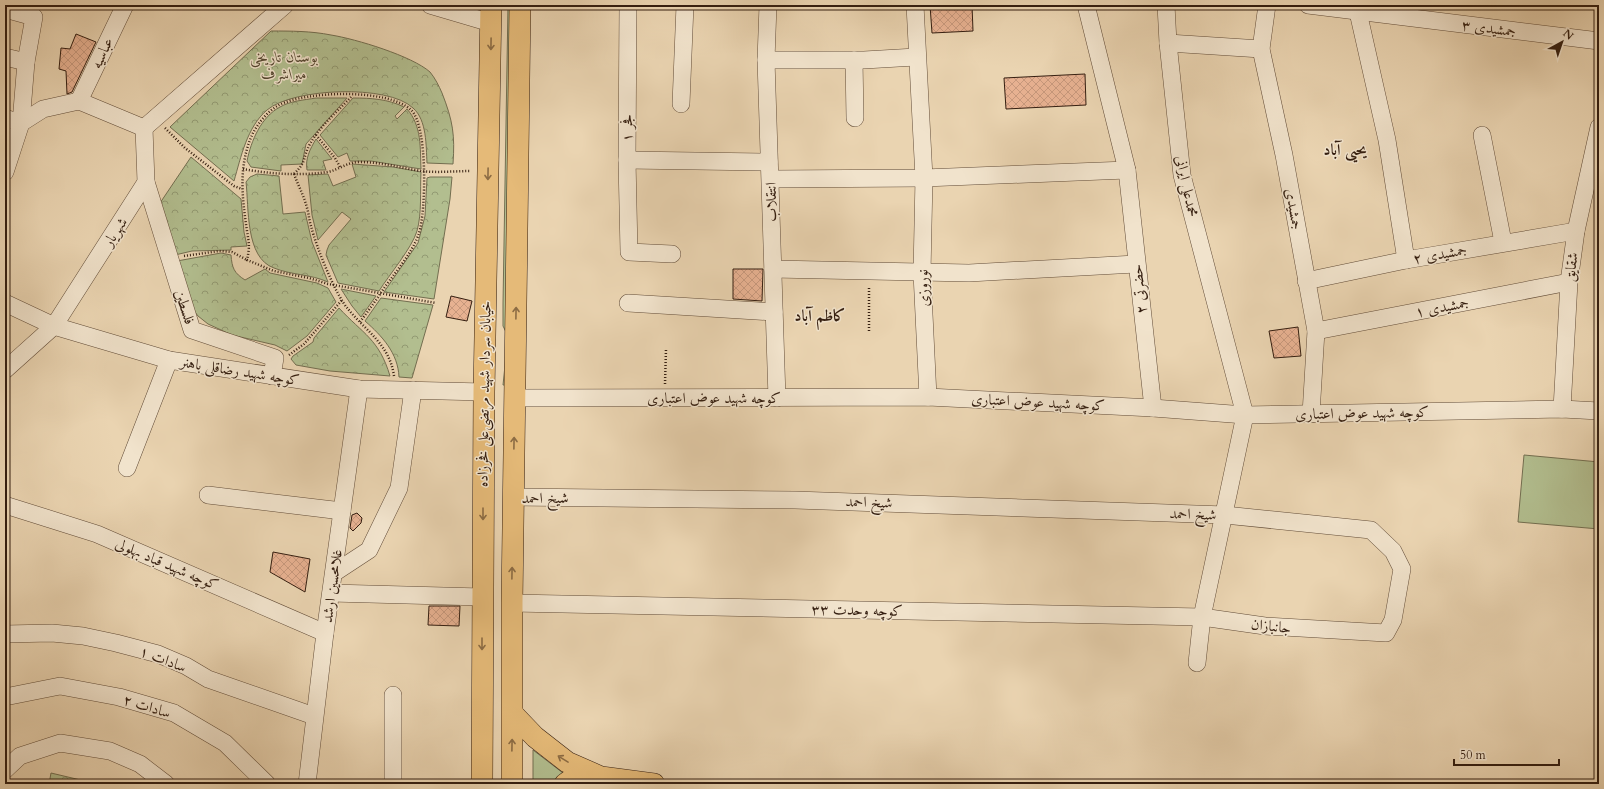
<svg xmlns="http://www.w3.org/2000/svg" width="1604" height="789" viewBox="0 0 1604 789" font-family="Cardo,Amiri,serif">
  <defs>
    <pattern id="park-crowns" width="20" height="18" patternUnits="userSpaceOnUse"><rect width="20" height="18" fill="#b2be8f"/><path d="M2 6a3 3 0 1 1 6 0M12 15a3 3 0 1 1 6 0" fill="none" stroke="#929a73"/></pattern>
    <pattern id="building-cross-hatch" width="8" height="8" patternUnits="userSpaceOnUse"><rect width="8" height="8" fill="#e7b191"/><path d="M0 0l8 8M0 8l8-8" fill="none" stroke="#c7987c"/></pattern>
  </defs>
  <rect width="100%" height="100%" fill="#ead4b1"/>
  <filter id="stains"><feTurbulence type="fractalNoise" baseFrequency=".005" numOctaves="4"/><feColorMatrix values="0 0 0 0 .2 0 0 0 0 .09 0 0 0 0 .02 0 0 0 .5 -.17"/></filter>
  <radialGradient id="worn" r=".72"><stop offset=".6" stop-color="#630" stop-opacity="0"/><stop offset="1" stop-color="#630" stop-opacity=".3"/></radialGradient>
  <g fill="#b2be8f" stroke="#736e50">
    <path d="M508 5H514L509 362 506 385H503L508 336 503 326V304Z"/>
    <path d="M1524 455 1599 462V529L1518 522Z"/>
    <path d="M533 750 563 773 555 784H533Z"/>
  </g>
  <g fill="url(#park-crowns)" stroke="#736e50">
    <path d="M271 31C291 31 311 31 331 35 356 39 412 56 430 72 435 78 439 86 442 93 453 121 455 135 453 164L427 163C426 146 427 120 413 108 388 84 293 88 267 110 247 127 241 157 234 181L170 127Z"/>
    <path d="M316 98H347L306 144 302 164 281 165V171L251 167 247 161C251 141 261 117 280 107 290 101 304 100 316 98Z"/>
    <path d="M353 98C371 98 388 99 404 107L395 116 397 119 407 109C422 126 420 148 421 169L371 161H350L347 153 338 157 320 135Z"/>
    <path d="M316 139 332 159 323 161 326 170H307C305 159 310 149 316 139Z"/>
    <path d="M191 157 241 199 244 232 247 246 231 247V250L192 251 175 255 160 203Z"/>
    <path d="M352 164 393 167 421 172C420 191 422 213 417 231 412 248 389 275 379 291L338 283 326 255 327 250 329 245 351 219 342 212 318 240 312 215 308 175 328 174 333 186 356 177Z"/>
    <path d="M257 174 279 176 283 214 305 212 312 242 328 282C310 274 291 275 274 268 245 258 249 207 246 182L250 177Z"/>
    <path d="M430 177H452L450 199 434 299 384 292 418 243 425 216 427 178Z"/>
    <path d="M221 253 231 255C232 268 234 273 245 280L265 269 270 273 317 283 328 288 336 302 307 336 287 351 275 345 232 335 208 324 198 316 191 307 177 261Z"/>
    <path d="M341 289 376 296 361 317 352 306Z"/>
    <path d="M381 298 433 305 412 378 399 377C398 353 382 336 365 321Z"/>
    <path d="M339 308C363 334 379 339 390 376L330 371 296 365 291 359 293 356 313 342 314 338Z"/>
    <path d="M51 773 89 782V784H49Z"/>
  </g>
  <g fill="url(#building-cross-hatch)" stroke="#341e10">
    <path d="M930 5H972L973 31 932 33Z"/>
    <path d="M76 34 96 42 72 92 67 94 66 71 59 69 61 48 70 49Z"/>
    <path d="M1085 74 1086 105 1006 109 1004 78Z"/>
    <path d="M733 269H763L762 301 733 299Z"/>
    <path d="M451 296 472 301 467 321 446 317Z"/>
    <path d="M1298 327 1301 356 1274 358 1269 331Z"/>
    <path d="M357 513 362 518 361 523 353 531 350 528 352 515Z"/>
    <path d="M273 552 310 559 305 592 270 572Z"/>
    <path d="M429 606H460L459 626 428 625Z"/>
  </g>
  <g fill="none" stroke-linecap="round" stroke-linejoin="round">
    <defs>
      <g id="minor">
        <path d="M430 5 491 23"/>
        <path d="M628 5 627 160 629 252 672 254"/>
        <path d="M768 5 766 60 777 398"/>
        <path d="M915 5 924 178 922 273 928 397"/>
        <path d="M1086 5 1127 170 1153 408"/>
        <path d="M1166 5 1168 43"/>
        <path d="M1267 5 1261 49 1284 155 1316 331 1311 414"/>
        <path d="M1308 5 1599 41"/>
        <path d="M5 9 34 17 26 62 21 123 5 172"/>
        <path d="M1358 12 1387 140 1406 260"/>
        <path d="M5 57 26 62"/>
        <path d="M766 60H864L916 57"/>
        <path d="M854 60 855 118"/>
        <path d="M79 101 125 5"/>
        <path d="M681 104 685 5"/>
        <path d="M5 118 21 123 43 109 79 101 144 128"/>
        <path d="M144 128 285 5"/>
        <path d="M1482 135 1503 242"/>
        <path d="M627 160 769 162"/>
        <path d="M771 179 924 178 1127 170"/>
        <path d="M146 182 192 330 275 358 272 376"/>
        <path d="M773 269 969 273 1136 264"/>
        <path d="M1306 281 1406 260 1576 231"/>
        <path d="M5 303 54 326 169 360 359 389 484 392"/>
        <path d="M628 303 774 312"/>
        <path d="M1316 331 1569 282"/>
        <path d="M5 370 54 326 146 182 144 128"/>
        <path d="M515 398 928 397 1153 408 1245 415 1562 409 1599 411"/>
        <path d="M1562 409 1569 282 1576 231 1599 127"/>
        <path d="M127 468 169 360"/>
        <path d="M208 495 342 511"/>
        <path d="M5 505 97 534 325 633"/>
        <path d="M334 573 369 550 399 488 413 390"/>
        <path d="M331 593 482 597"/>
        <path d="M512 603 1202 617 1265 626 1386 633 1393 620 1402 569 1393 551 1371 530 1225 515 795 500 513 497"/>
        <path d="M5 634 52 633 83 636 116 643 158 654 186 666 208 679 314 716"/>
        <path d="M1197 663 1202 617 1245 415 1182 175 1168 43 1261 49"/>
        <path d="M393 695V784"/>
        <path d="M5 697 60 686 119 697 174 713 225 743 267 784"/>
        <path d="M5 770 20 756 60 743 110 751 140 764 166 784"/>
        <path d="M307 784 325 633 359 389"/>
      </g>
      <g id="major">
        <path d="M513 714 535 737 567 762 601 777 654 784"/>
        <path d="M482 784 484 392 491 5"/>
        <path d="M512 784V603L520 5"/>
        <path d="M565 784C576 775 583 775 597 777"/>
      </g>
    </defs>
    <use href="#minor" stroke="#624c38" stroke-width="18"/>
    <use href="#major" stroke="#341e10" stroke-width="22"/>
    <g stroke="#341e10" stroke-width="2.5" stroke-dasharray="1 2" stroke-linecap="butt">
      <path d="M165 128 185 148 234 186 242 189"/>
      <path d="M316 135 335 158 340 167"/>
      <path d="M243 169C270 174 300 176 327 172 339 170 347 162 359 162 381 162 401 168 422 171 438 173 455 171 471 171"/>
      <path d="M294 174C298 185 304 196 307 208 309 214 309 220 311 226 316 246 335 294 348 309 366 331 390 345 394 376"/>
      <path d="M294 174C308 160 302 158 310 144 320 126 338 111 352 96"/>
      <path d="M184 256 219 251 232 252 247 260"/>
      <path d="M360 322 379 296 380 294C392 276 413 253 419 233 426 212 428 125 411 110 388 88 306 91 279 105 268 111 259 122 253 133 238 165 242 197 247 231 249 244 250 246 247 260L274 271 309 278 328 284 436 303"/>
      <path d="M869 331V286"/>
      <path d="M289 355 304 344 342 300"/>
      <path d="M665 384 666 349"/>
    </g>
    <use href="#minor" stroke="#f1e3cc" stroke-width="17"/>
    <use href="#major" stroke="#e5ba78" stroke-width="21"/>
  </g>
  <defs><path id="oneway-shaft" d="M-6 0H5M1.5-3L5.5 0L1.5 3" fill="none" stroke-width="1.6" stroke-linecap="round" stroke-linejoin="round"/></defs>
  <g stroke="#8c6c44">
    <use href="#oneway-shaft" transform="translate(491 44) rotate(91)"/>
    <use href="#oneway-shaft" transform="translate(488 174) rotate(91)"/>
    <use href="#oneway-shaft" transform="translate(516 313) rotate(-89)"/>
    <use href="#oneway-shaft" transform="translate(514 443) rotate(-89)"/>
    <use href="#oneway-shaft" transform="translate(483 514) rotate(90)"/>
    <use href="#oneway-shaft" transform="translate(512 573) rotate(-89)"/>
    <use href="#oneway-shaft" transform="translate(482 644) rotate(90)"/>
    <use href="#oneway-shaft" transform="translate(512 745) rotate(-89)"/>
    <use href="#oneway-shaft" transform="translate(563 759) rotate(-148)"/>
  </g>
  <g text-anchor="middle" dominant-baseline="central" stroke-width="3" stroke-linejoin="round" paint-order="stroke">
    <g font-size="15" fill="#341e10" stroke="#f1e3cc">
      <text transform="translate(1489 28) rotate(7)">جمشیدی ۳</text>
      <text transform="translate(102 53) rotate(-65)">عباسیه</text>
      <text transform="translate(627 128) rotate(-90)">فجر ۱</text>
      <text transform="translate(1187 186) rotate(78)">محمدعلی ایرانی</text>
      <text transform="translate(771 202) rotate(-91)">انتقلاب</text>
      <text transform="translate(1294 209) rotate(80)">جمشیدی</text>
      <text transform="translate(115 232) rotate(-57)">شهریار</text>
      <text transform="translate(1440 254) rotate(-10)">جمشیدی ۲</text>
      <text transform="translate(1571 267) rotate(-83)">شقایق</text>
      <text transform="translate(923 288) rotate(-92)">نوروزی</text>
      <text transform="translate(1139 289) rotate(-96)">حضرتی ۲</text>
      <text transform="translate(185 307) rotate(72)">فلسطین</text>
      <text transform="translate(1442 307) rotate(-11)">جمشیدی ۱</text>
      <text transform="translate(240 371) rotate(9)">کوچه شهید رضاقلی باهنر</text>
      <text transform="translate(484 394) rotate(-89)">خیابان سردار شهید مرتضی‌علی فخرزاده</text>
      <text x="714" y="398">کوچه شهید عوض اعتباری</text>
      <text transform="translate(1038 402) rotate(3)">کوچه شهید عوض اعتباری</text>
      <text transform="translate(1362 413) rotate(-1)">کوچه شهید عوض اعتباری</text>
      <text x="545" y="498">شیخ احمد</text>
      <text transform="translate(869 502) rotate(2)">شیخ احمد</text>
      <text transform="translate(1193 514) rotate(2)">شیخ احمد</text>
      <text transform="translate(167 564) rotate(23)">کوچه شهید قباد بهلولی</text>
      <text transform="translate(332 586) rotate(-82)">غلامحسین ارشد</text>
      <text transform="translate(857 610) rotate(1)">کوچه وحدت ۳۳</text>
      <text transform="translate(1271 626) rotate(6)">جانبازان</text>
      <text transform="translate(163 659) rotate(21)">سادات ۱</text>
      <text transform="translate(147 706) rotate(17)">سادات ۲</text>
    </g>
    <g font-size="15" font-style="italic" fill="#544630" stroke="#f1e3cc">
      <text x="284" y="57">بوستان تاریخی<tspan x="284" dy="17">میراشرف</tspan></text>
    </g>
    <g font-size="16" font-weight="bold" fill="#341e10" stroke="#f1e3cc">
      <text x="1345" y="150">یحیی آباد</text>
      <text x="820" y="316">کاظم آباد</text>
    </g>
  </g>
  <rect width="1604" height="789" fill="none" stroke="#ead4b1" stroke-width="20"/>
  <rect x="6" y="6" width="1592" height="777" fill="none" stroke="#341e10" stroke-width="2"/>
  <rect x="10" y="10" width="1584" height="769" fill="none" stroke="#341e10"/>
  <g transform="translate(1562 42) rotate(40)" stroke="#f1e3cc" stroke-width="3" paint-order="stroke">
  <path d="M0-3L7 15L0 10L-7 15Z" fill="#341e10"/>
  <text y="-6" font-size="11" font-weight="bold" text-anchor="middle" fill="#341e10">N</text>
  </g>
  <path d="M1454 759v6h105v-6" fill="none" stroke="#341e10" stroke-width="2"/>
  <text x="1460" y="759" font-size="12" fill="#341e10" stroke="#f1e3cc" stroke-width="3" paint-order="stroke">50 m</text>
  <rect width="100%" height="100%" filter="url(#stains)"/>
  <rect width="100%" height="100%" fill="url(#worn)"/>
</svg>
